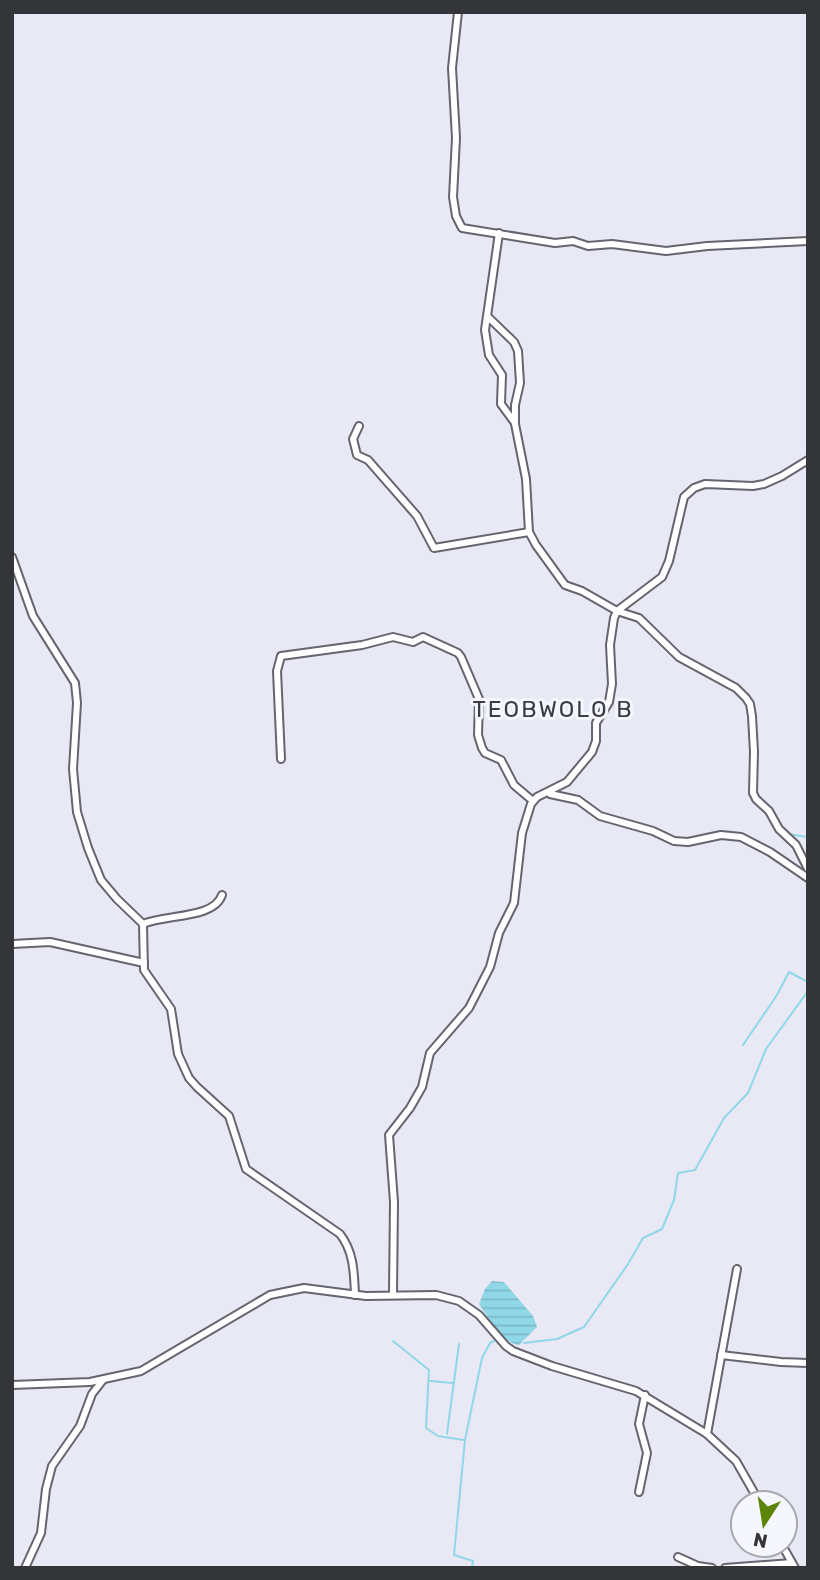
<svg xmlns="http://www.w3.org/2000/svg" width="820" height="1580" viewBox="0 0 820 1580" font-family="Rubik,sans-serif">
  <defs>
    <pattern id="water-rules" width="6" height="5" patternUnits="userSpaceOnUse" patternTransform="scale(1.75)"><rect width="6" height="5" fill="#90d7e8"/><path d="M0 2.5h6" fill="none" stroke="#7db9c8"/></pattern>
  </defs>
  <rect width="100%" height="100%" fill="#e8e9f4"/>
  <path fill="url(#water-rules)" d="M492 1281 504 1282 533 1316 537 1327 519 1345C501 1343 489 1318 479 1304L485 1289Z"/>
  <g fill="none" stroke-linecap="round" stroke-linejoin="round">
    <g stroke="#90d7e8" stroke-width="2">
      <path d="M787 834 808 837"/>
      <path d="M743 1045 777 995 789 972 808 982"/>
      <path d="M393 1341 429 1370 426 1428 438 1436 464 1440"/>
      <path d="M524 1343 557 1339 584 1327 628 1264 643 1238 662 1229 674 1200 678 1173 695 1170 724 1118 748 1093 766 1049 808 991"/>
      <path d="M430 1381 453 1383"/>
      <path d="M447 1434 459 1344"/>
      <path d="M472 1568 473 1561 454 1555 465 1440 482 1358 490 1343 498 1339"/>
    </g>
    <defs>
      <g id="minor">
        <path d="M458 12 452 68 456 138 453 197 456 216 462 228 555 243 573 241 588 246 612 244 666 251 707 246 808 241"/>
        <path d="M499 233 485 330 489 355 502 375 501 404 515 423"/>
        <path d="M487 316 514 342 518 351 520 383 515 405V424L526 479 529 532 536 545 565 585 582 591 617 611 639 618 679 657 736 688 746 698 750 704 752 716 754 752 753 793 756 799 769 811 779 829 796 845 808 869"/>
        <path d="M359 426 353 439 357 455 368 460 417 516 434 548 529 532"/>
        <path d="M12 557 33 616 75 683 77 703 73 769 77 812 88 848 101 880 117 899 143 924 144 970 171 1009 178 1054 189 1078 197 1087 229 1116 246 1169 340 1234C354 1252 354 1273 355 1295"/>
        <path d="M281 759 277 671 281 656 362 645 393 637 413 642 423 637 458 653 461 657 479 699 478 735 482 748 485 753 501 760 514 785 533 801"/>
        <path d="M550 794 578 800 600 816 653 831 674 841 688 842 721 835 741 837 770 852 808 878"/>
        <path d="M143 924C166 914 214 919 222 895"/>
        <path d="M12 944 50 942 144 963"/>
        <path d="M393 1294 394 1202 389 1135 410 1108 422 1087 430 1053 469 1008 490 967 499 933 514 903 522 833 531 804 537 797 567 782 592 752 596 741V723L609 702 612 684 610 645 614 618 617 611 662 577 669 561 684 497 694 488 705 484 753 486 764 484 782 476 808 460"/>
        <path d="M721 1355 781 1362 808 1363"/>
        <path d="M12 1385 90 1382 141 1371 270 1295 304 1288 366 1296 436 1295 459 1301 479 1315 506 1346 513 1351 552 1366 636 1391 707 1434 736 1461 760 1503"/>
        <path d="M707 1434 737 1269"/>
        <path d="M639 1492 647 1453 639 1424 645 1395"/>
        <path d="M782 1545 795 1568"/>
        <path d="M678 1557 698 1566 712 1568"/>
        <path d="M25 1568 41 1533 46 1489 52 1466 80 1426 92 1394 103 1380"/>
        <path d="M725 1568 792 1563"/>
      </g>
    </defs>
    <use href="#minor" stroke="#64656e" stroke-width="10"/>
    <use href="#minor" stroke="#fff" stroke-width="6"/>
  </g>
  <g text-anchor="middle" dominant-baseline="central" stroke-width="6" stroke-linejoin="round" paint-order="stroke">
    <g font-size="23" letter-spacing="2" fill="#3b3c45" stroke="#f6f7fd">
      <text x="553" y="709">TEOBWOLO B</text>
    </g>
  </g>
  <rect width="820" height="1580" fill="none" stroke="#343539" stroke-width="28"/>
  <g transform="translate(764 1524) rotate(192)"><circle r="33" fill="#f6f7fd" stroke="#a8a9af" stroke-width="2"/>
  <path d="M0-5L12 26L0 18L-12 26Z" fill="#5c8407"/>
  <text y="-10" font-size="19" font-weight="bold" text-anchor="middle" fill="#343539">N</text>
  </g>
</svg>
